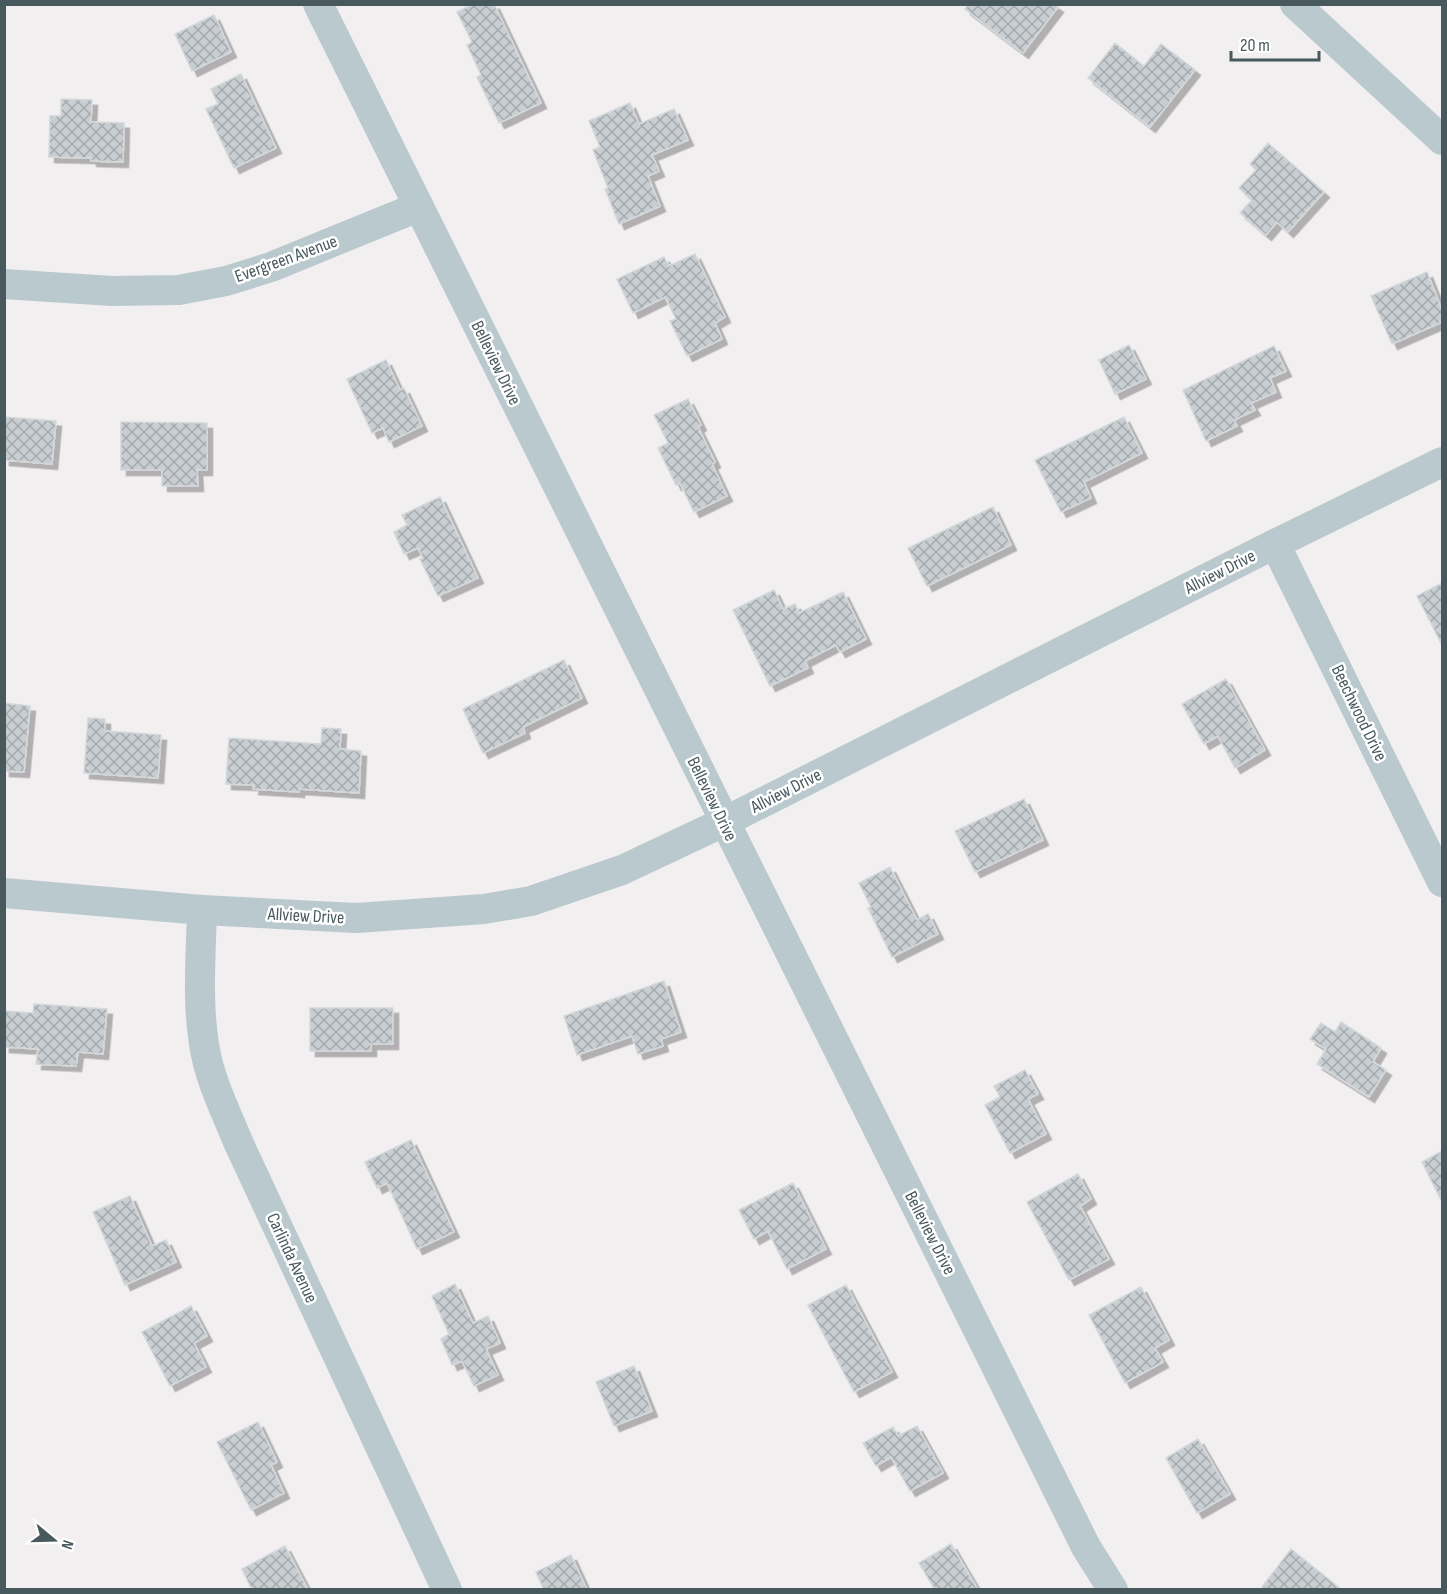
<svg xmlns="http://www.w3.org/2000/svg" width="1447" height="1594" viewBox="0 0 1447 1594" font-family="'Sofia Sans Condensed',sans-serif">
  <defs>
    <pattern id="building-cross-hatch" width="8" height="8" patternUnits="userSpaceOnUse" patternTransform="scale(1.5)"><rect width="8" height="8" fill="#c9ced2"/><path d="M0 0l8 8M0 8l8-8" fill="none" stroke="#a5aaae"/></pattern>
    <filter id="shadow"><feDropShadow dx="5.5" dy="5.5" stdDeviation="0" flood-color="#0004"/></filter>
  </defs>
  <rect width="100%" height="100%" fill="#f2eff0"/>
  <g fill="url(#building-cross-hatch)" stroke="#d3d8db" stroke-width="1.5" filter="url(#shadow)">
    <path d="M473 4H494L541 103 499 123 477 77 481 75 467 45 472 42 457 12Z"/>
    <path d="M968 4H1054L1058 7 1023 53 965 9Z"/>
    <path d="M214 15 231 52 192 71 175 34Z"/>
    <path d="M1115 43 1144 66 1161 44 1195 70 1150 127 1088 78Z"/>
    <path d="M241 74 276 148 234 168 206 109 218 104 211 89Z"/>
    <path d="M61 99 92 100 91 122 124 123 123 162 91 161V158L49 157 50 116H61Z"/>
    <path d="M630 103 639 124 674 109 688 140 652 155 659 171 648 176 660 206 619 224 605 189 608 188 593 150 600 147 589 121Z"/>
    <path d="M1268 143 1324 192 1288 232 1277 222 1266 235 1240 213 1252 200 1239 188 1256 170 1250 164Z"/>
    <path d="M695 254 725 317 715 323 722 339 687 356 670 321 676 319 665 297 633 313 617 279 664 257 669 266Z"/>
    <path d="M1427 272 1442 310V322L1392 344 1371 296Z"/>
    <path d="M1129 345 1146 379 1115 394 1099 360Z"/>
    <path d="M1274 346 1286 371 1270 378 1276 392 1251 403 1255 410 1234 420 1237 426 1206 441 1183 390Z"/>
    <path d="M386 360 400 390 404 388 422 426 389 442 383 428 372 433 347 379Z"/>
    <path d="M688 399 701 425 698 427 715 462 712 464 727 496 694 512 680 483 676 485 658 448 668 443 654 415Z"/>
    <path d="M4 417 56 421 52 464 4 460Z"/>
    <path d="M1124 417 1142 453 1084 482 1091 498 1061 512 1035 460Z"/>
    <path d="M121 422 207 423V470H197L198 486H162V470H121Z"/>
    <path d="M440 497 478 578 438 596 420 559 423 558 418 548 404 554 394 532 407 525 402 515Z"/>
    <path d="M993 507 1011 545 927 586 908 548Z"/>
    <path d="M1442 583V645L1417 596Z"/>
    <path d="M774 590 783 609 795 604 799 613 843 592 866 639 840 652 836 645 805 661 808 668 770 686 733 610Z"/>
    <path d="M564 660 582 698 523 727 525 733 483 753 463 709Z"/>
    <path d="M1226 679 1265 750 1235 768 1218 736 1204 744 1182 704Z"/>
    <path d="M4 703 30 706 24 772 4 771Z"/>
    <path d="M88 718 105 719V731L161 735 158 778 84 773Z"/>
    <path d="M322 728 341 729 340 749 361 751 359 793 299 789V792L253 789 254 785 226 784 229 738 321 744Z"/>
    <path d="M1024 799 1043 840 975 872 955 831Z"/>
    <path d="M890 867 917 920 928 914 938 934 892 957 868 908 871 907 859 883Z"/>
    <path d="M664 981 681 1032 661 1039 663 1046 638 1054 632 1036 577 1055 564 1016Z"/>
    <path d="M34 1004 107 1009 103 1054 78 1052 76 1066 36 1064 38 1049 4 1047V1011L33 1013Z"/>
    <path d="M310 1008H393V1044H371V1051H310Z"/>
    <path d="M1341 1022 1381 1048 1373 1062 1386 1070 1369 1097 1317 1064 1326 1049 1310 1039 1321 1023 1335 1032Z"/>
    <path d="M1025 1070 1038 1094 1028 1099 1046 1134 1010 1153 985 1105 1000 1097 994 1086Z"/>
    <path d="M411 1140 454 1232 417 1249 387 1183 377 1188 365 1162Z"/>
    <path d="M1442 1151V1202L1422 1162Z"/>
    <path d="M1078 1174 1091 1199 1080 1206 1109 1259 1069 1280 1027 1202Z"/>
    <path d="M793 1183 826 1249 787 1269 768 1231 754 1239 739 1210Z"/>
    <path d="M130 1196 152 1246 166 1240 176 1262 125 1285 93 1212Z"/>
    <path d="M455 1284 473 1323 488 1316 500 1343 486 1349 498 1375 474 1386 462 1361 452 1365 441 1339 449 1334 432 1296Z"/>
    <path d="M846 1285 892 1372 854 1392 808 1305Z"/>
    <path d="M1141 1287 1169 1340 1155 1348 1163 1362 1125 1383 1089 1315Z"/>
    <path d="M191 1306 207 1336 194 1343 206 1367 170 1386 142 1332Z"/>
    <path d="M634 1366 652 1411 614 1426 596 1382Z"/>
    <path d="M258 1422 277 1462 271 1465 284 1493 251 1510 217 1442Z"/>
    <path d="M917 1426 943 1473 910 1491 891 1457 876 1466 863 1443 893 1427 898 1436Z"/>
    <path d="M1198 1439 1230 1494 1197 1513 1166 1458Z"/>
    <path d="M951 1544 978 1590H935L919 1563Z"/>
    <path d="M285 1546 308 1590H252L242 1569Z"/>
    <path d="M1291 1549 1342 1590H1265L1262 1587Z"/>
    <path d="M571 1555 587 1590H544L536 1572Z"/>
  </g>
  <g fill="none" stroke-linecap="round" stroke-linejoin="round">
    <g stroke="#bac9cd" stroke-width="30">
      <path d="M318 4 1086 1547 1113 1590"/>
      <path d="M1295 4 1442 140"/>
      <path d="M4 284 112 291 179 290 226 281 271 267 418 207"/>
      <path d="M1275 544 1442 882"/>
      <path d="M4 893 202 910 356 918 484 909 531 901 622 870 724 822 1275 544 1442 462"/>
      <path d="M202 910C201 954 197 1000 204 1044 209 1079 226 1112 239 1144L447 1590"/>
    </g>
  </g>
  <g text-anchor="middle" dominant-baseline="central" stroke-width="5" stroke-linejoin="round" paint-order="stroke">
    <g font-size="18" fill="#47595d" stroke="#fff">
      <text transform="translate(286 259) rotate(-20)">Evergreen Avenue</text>
      <text transform="translate(496 363) rotate(64)">Belleview Drive</text>
      <text transform="translate(1220 572) rotate(-27)">Allview Drive</text>
      <text transform="translate(1359 713) rotate(64)">Beechwood Drive</text>
      <text transform="translate(786 791) rotate(-27)">Allview Drive</text>
      <text transform="translate(712 799) rotate(64)">Belleview Drive</text>
      <text transform="translate(306 916) rotate(3)">Allview Drive</text>
      <text transform="translate(930 1233) rotate(63)">Belleview Drive</text>
      <text transform="translate(292 1258) rotate(65)">Carlinda Avenue</text>
    </g>
  </g>
  <rect width="1447" height="1594" fill="none" stroke="#47595d" stroke-width="12"/>
  <g transform="translate(54 1540) rotate(109)" stroke="#ffffff" stroke-width="4.5" paint-order="stroke">
  <path d="M0-4.5L10 22L0 15L-10 22Z" fill="#47595d"/>
  <text y="-9" font-size="16" font-weight="bold" text-anchor="middle" fill="#47595d">N</text>
  </g>
  <path d="M1231 51v9h88v-9" fill="none" stroke="#47595d" stroke-width="3"/>
  <text x="1240" y="51" font-size="18" fill="#47595d" stroke="#ffffff" stroke-width="4.5" paint-order="stroke">20 m</text>
</svg>
